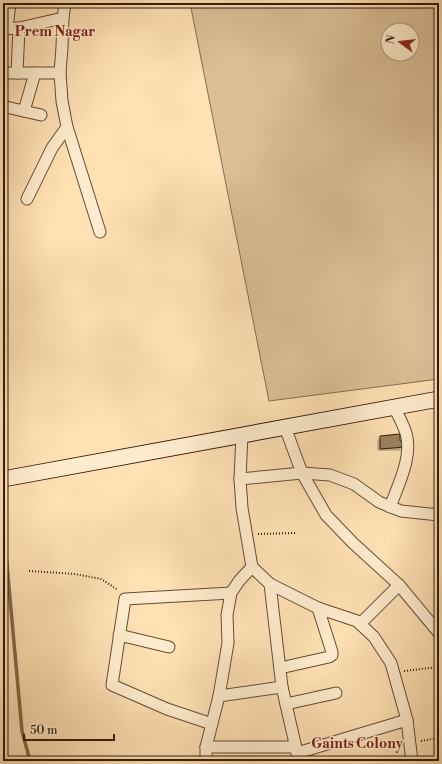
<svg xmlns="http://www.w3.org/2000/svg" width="442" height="764" viewBox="0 0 442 764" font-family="'Libre Bodoni',serif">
  <defs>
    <filter id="shadow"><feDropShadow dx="-3.5" dy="3.5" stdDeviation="2" flood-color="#0004"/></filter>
  </defs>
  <rect width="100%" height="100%" fill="#ffe1b4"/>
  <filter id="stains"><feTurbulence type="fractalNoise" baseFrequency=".005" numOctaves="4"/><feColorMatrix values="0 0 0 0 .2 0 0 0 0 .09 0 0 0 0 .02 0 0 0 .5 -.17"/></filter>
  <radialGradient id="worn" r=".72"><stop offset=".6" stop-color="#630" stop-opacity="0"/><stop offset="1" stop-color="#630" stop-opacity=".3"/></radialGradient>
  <path fill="#dcbf97" stroke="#876c4f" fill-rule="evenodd" d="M190 3H439V379L269 401ZM388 30H412V54H388Z"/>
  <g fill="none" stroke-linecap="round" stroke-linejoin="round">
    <path stroke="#83684b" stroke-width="3.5" d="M3 521 22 731 30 761"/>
  </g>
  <path fill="#9d8161" stroke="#321907" filter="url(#shadow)" d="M400 434V441H406V447L380 449V436Z"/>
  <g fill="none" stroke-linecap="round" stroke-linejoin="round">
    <defs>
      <g id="street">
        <path d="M65 3 63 18 62 47 60 73 62 101 67 127 100 232"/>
        <path d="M3 29 19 28 63 18"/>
        <path d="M7 29 10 3"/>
        <path d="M3 73H60"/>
        <path d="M17 73 19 28"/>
        <path d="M6 107 41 115"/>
        <path d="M24 111 35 73"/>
        <path d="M27 199 52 148 67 127"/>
        <path d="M285 427 302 473 326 515 353 543 399 585 439 633"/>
        <path d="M240 479 302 473 330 475 354 484 379 502 401 511 439 515"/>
        <path d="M390 507C398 485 413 457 406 433 403 424 398 415 394 407"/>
        <path d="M252 567 270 584 282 687 299 761"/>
        <path d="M270 584 318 608 357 621 374 637 391 663 407 720 412 761"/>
        <path d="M360 624 399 585"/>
        <path d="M119 635 169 647"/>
        <path d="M280 668 329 657 332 655V652L318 608"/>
        <path d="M219 696 282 687"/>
        <path d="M286 704 336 693"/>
        <path d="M212 724 167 709 112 685 125 599 231 593"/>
        <path d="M206 747H295"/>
        <path d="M297 753 407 720"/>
        <path d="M206 761V747L219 696 228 643 227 615 231 593 239 581 252 567 242 508 240 479 242 435"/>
      </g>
      <path id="secondary" d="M3 479 439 399"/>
    </defs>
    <use href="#street" stroke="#654b32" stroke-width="13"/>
    <use href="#secondary" stroke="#321907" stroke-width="17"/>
    <g stroke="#321907" stroke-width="2" stroke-dasharray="1 2" stroke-linecap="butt">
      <path d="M258 534 295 533"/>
      <path d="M29 571 75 574 101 579 118 590"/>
      <path d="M404 671 439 667"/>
      <path d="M421 741 439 738"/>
    </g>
    <use href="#street" stroke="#ffecce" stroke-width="11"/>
    <use href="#secondary" stroke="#ffecce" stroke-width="15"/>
  </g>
  <g text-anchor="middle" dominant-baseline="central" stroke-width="3" stroke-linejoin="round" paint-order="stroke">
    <g font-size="14" font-weight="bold" fill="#7a1f14" stroke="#ffecce">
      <text x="55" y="32">Prem Nagar</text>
      <text x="357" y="744">Gaints Colony</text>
    </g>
  </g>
  <rect width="442" height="764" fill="none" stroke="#ffe1b4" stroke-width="16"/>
  <rect x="4" y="4" width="434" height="756" fill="none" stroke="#321907" stroke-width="2"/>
  <rect x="8" y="8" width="426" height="748" fill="none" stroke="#321907"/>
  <g transform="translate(400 42) rotate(285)"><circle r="19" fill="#ffecce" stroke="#ad987e"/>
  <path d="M0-3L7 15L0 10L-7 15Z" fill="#8f2418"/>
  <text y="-6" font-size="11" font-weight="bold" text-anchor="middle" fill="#321907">N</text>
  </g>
  <path d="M24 734v6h90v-6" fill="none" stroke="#321907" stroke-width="2"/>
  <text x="30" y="734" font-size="12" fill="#321907" stroke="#ffecce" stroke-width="3" paint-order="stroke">50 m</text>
  <rect width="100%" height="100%" filter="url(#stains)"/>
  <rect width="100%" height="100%" fill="url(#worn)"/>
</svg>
